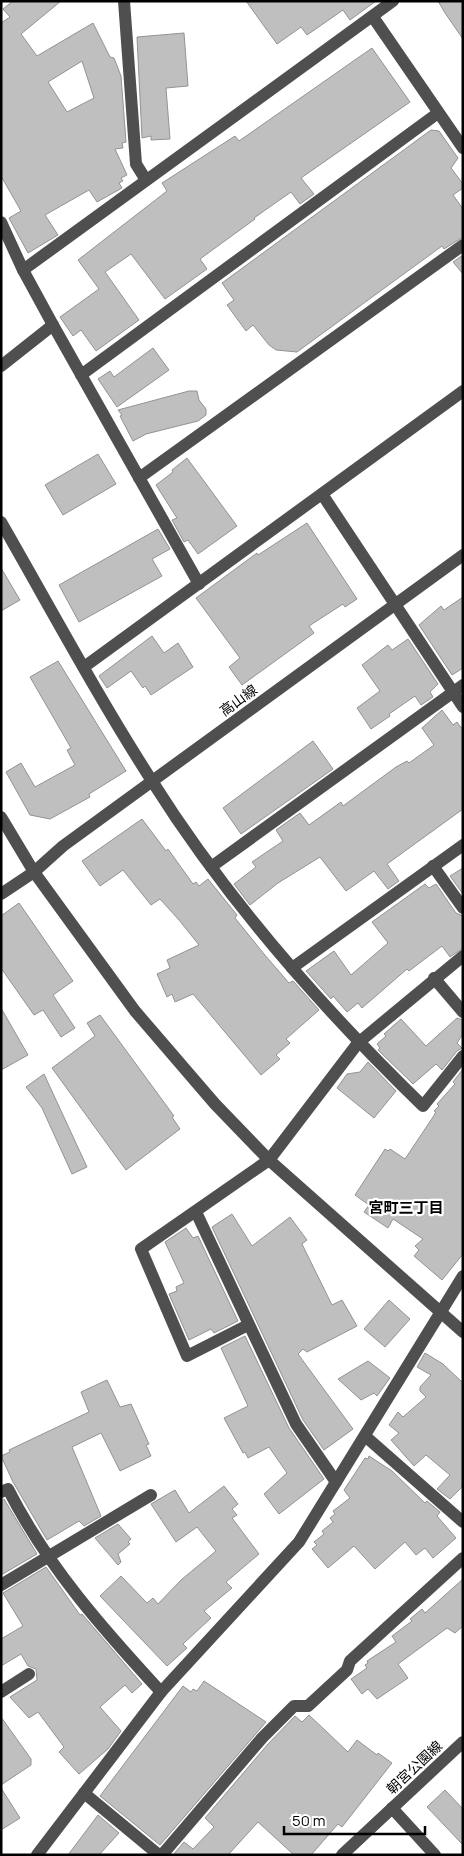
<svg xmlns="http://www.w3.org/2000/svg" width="464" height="1856" viewBox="0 0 464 1856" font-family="Manrope,'Noto Sans JP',sans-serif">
  <rect width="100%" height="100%" fill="#fff"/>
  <g fill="#bfbfbf" stroke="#939393" fill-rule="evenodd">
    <path d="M13 1H61L21 34 37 56 93 23 110 57 114 58 121 76 126 142 122 143 123 148 115 149 127 175 121 178 123 181 119 183 122 188 97 202 89 190 45 215 58 235 28 253 9 218 21 211 1 176V23L10 17 3 9ZM82 61 94 98 67 112 48 82Z"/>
    <path d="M246 1H376L350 20 343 10 307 35 301 27 277 44Z"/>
    <path d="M438 1H463V39L445 13Z"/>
    <path d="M184 33 188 86 166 88 170 139 151 140V136L142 138 137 37Z"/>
    <path d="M372 48 410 102 301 178 314 194 300 204 291 192 254 218 255 219 200 259 207 269 165 299 131 254 105 272 139 320 96 351 81 330 73 336 60 317 99 289 78 260 167 191 162 183 235 136 239 141Z"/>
    <path d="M431 130 439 131 458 158 451 168 463 184V188L453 195 463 209V237L444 249 442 246 297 352 276 350 269 345 253 325 246 331 227 305 234 300 222 283Z"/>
    <path d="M463 255V274L453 262Z"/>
    <path d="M153 348 169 370 117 407 98 379 110 371 114 377Z"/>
    <path d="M189 391H197L199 400 206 409V415L198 421 146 434 133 441 120 416 122 415 118 410Z"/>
    <path d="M98 454 116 484 63 515 45 485Z"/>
    <path d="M187 458 237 526 198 554 188 540 184 542 172 520 177 518 156 485 173 472 172 470Z"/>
    <path d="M307 523 357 599 345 607 343 604 309 626 314 633 242 685 229 667 240 658 196 598 257 553 258 555Z"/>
    <path d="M158 529 170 549 152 559 162 576 79 622 59 585Z"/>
    <path d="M1 568 20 600 1 611Z"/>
    <path d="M463 597V668L452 675 419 625 441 606 444 610Z"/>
    <path d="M152 636 164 653 178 643 193 667 151 695 145 686 143 688 131 671 107 688 99 676Z"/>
    <path d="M408 639 438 684 430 692 433 697 421 705 415 696 389 714 390 716 371 729 357 708 380 691 362 665 388 645 392 650Z"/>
    <path d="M58 661 126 771 89 794 90 797 50 819 30 815 6 772 21 763 35 787 75 765 67 750 71 748 30 677Z"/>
    <path d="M442 710 453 725 457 722 463 730V809L387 864 399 881 388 889 374 871 346 891 320 857 278 883 250 905 234 884 256 867 252 862 283 841 276 830 300 813 309 825 341 802 343 806 396 767 407 761 409 763 434 745 422 728Z"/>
    <path d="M313 741 333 769 241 834 223 808Z"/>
    <path d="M142 819 166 851 168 849 193 884 196 882 199 886 208 879 237 915 235 918 264 954 289 983 293 981 319 1010 286 1039 290 1043 276 1055 280 1059 261 1075 193 994 175 1002 172 994 167 997 157 974 170 968 167 960 199 945 179 920 160 899 151 905 123 870 100 886 82 861Z"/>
    <path d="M463 868V894L450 876Z"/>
    <path d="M425 884 429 888 436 884 456 913 463 916V948L450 957 442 946 409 971 407 969 362 1008 358 1003 347 1012 333 996 331 999 306 971 334 951 351 975 388 943 372 922Z"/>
    <path d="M19 903 73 981 53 995 75 1028 61 1037 43 1010 34 1015 1 968V916Z"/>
    <path d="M1 1008 28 1055 1 1070Z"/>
    <path d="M100 1015 174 1116 172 1117 180 1129 126 1170 52 1068 95 1036 87 1023Z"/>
    <path d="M457 1018 463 1020V1034L457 1043 462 1048 457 1051 442 1070 436 1064 413 1084 378 1050 380 1048 377 1044 386 1036 384 1034 401 1019 426 1046Z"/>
    <path d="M368 1062 396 1091 374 1118 337 1088 347 1074 360 1072Z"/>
    <path d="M463 1069V1254L442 1280 414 1256 419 1250 415 1246 423 1239 393 1219 388 1228 364 1212 369 1205 355 1195 385 1149 388 1151 390 1149 405 1159 433 1117 436 1112 434 1111 439 1106 437 1104 455 1084 453 1082Z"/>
    <path d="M44 1074 87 1167 72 1174 42 1108 26 1087Z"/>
    <path d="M232 1214 252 1246 290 1217 307 1240 302 1244 332 1305 342 1300 357 1326 307 1352 303 1349 298 1354 353 1429 324 1450 303 1420 212 1227Z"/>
    <path d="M186 1228 193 1238 198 1236 238 1321 214 1333 211 1329 189 1340 169 1294 177 1291 176 1287 184 1283 165 1242Z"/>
    <path d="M389 1300 410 1319 385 1347 364 1329Z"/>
    <path d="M245 1336 289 1428 324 1479 279 1514 264 1494 287 1473 269 1447 248 1458 245 1452 243 1453 224 1418 248 1406 221 1348Z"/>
    <path d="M425 1353 443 1364 463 1383V1486L450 1499 437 1489 450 1475 426 1455 414 1466 391 1440 399 1433 389 1425 398 1412 403 1417 426 1397 420 1391V1387L431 1375 417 1367Z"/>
    <path d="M368 1361 390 1378 377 1396 374 1393 361 1400 338 1379Z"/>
    <path d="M107 1380 120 1407 131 1404 149 1444 146 1445 151 1456 120 1471 101 1433 72 1447 101 1516 84 1526 79 1521 47 1540 13 1482 1 1456 10 1452 9 1450 89 1412 81 1392Z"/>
    <path d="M369 1456 392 1471 425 1503 427 1501 440 1512 437 1516 456 1538 433 1558 425 1548 416 1555 405 1542 375 1569 354 1546 328 1568 312 1549 317 1545 314 1542 324 1534 322 1531 333 1522 330 1518 335 1514 333 1511 350 1498 344 1490 365 1458 368 1459Z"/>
    <path d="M224 1486 238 1504 232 1509 237 1515 232 1518 259 1554 226 1582 232 1588 204 1611 211 1618 183 1644 187 1648 167 1666 100 1596 121 1576 147 1603 153 1598 158 1604 181 1580 216 1551 197 1527 176 1542 151 1504 175 1490 189 1513Z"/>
    <path d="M4 1499 37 1554 1 1575V1501Z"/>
    <path d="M118 1524 131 1539 128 1542 130 1544 118 1554 121 1562 118 1565 95 1538Z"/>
    <path d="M46 1567 80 1615 82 1614 142 1684 132 1693 125 1685 100 1707 121 1731 108 1749 79 1774 59 1752 64 1747 38 1712 29 1718 10 1697 37 1680 36 1669 28 1666 21 1654 1 1666V1639L23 1626 3 1593Z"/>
    <path d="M463 1579V1626L455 1633 447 1628 398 1664 408 1678 377 1699 368 1689 362 1694 351 1679 367 1668 365 1665 368 1663 367 1661 396 1642 392 1636 412 1621 410 1619 422 1609 425 1613Z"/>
    <path d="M204 1681 266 1722 160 1845 100 1796 183 1686 191 1692 193 1689 197 1691Z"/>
    <path d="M309 1715 348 1752 357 1740 377 1755 378 1753 392 1763 342 1827 338 1824 311 1855H294L258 1822 228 1855H173L184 1842 193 1849 214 1827 205 1818 268 1744 295 1716 302 1722Z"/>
    <path d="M1 1717 31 1759V1765L1 1785Z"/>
    <path d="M1 1788 20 1818 1 1830Z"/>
    <path d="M445 1790 463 1809V1845L427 1807Z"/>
    <path d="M98 1815 119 1833 99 1855H68Z"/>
  </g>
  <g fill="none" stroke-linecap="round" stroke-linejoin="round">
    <g stroke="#4f4f4f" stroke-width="12">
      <path d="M124 1 136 164 146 180"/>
      <path d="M373 17 463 148"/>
      <path d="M1 222 23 270 53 325 199 584"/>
      <path d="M23 270 393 1"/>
      <path d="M1 366 53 325"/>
      <path d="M81 375 438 113"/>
      <path d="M139 478 463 245"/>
      <path d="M322 494 463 707"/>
      <path d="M1 522C51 609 98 697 152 781 227 900 322 1008 423 1106L463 1056"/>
      <path d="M84 667 463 391"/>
      <path d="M1 817 34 872 135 1011 215 1104 269 1160 463 1332"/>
      <path d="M433 866 463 908"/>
      <path d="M211 867 463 685"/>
      <path d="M1 894 34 872 63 846 463 555"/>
      <path d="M292 968 463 845"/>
      <path d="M434 978 463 1012"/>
      <path d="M196 1212 296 1424 336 1482"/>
      <path d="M248 1325 187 1356 141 1249 269 1160 358 1043 463 956"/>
      <path d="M365 1436 463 1522"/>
      <path d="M1 1492 8 1489C47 1566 103 1629 161 1692"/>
      <path d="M1 1585 151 1495"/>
      <path d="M1 1692 29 1674"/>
      <path d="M84 1793 159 1855"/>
      <path d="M392 1808 435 1855"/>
      <path d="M37 1855 161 1692 299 1542 463 1276"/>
      <path d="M162 1855 262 1738 294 1706H308L347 1670 350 1661 463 1558"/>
      <path d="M342 1855 463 1742"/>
    </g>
  </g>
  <g text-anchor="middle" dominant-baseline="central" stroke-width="4.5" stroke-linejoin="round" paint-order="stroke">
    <g font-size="14" fill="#000" stroke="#fff">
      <text transform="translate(238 700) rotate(-36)">高山線</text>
      <text transform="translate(414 1767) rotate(-43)">朝宮公園線</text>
    </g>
    <g font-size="15" font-weight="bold" fill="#000" stroke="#fff">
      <text x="406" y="1207">宮町三丁目</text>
    </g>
  </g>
  <rect width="464" height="1856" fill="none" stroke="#000000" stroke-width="5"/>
  <path d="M284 1826v8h141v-8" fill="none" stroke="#000000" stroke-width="2.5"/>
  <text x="292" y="1826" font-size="15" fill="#000000" stroke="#ffffff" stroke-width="4" paint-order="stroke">50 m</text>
</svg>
